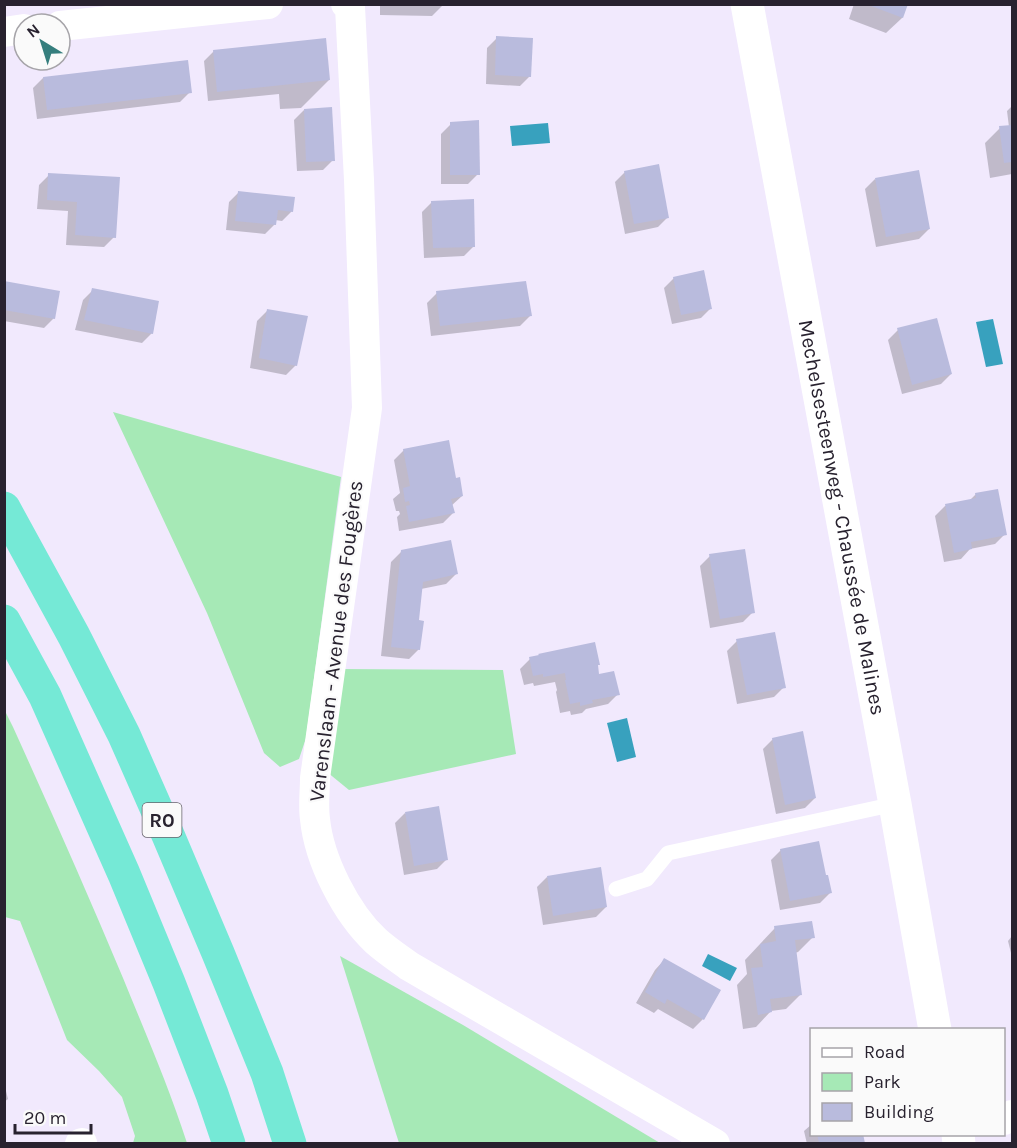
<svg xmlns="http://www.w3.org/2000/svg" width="1017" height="1148" viewBox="0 0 1017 1148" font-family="Karla,sans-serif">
  <rect width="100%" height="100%" fill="#f1e9fd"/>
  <g fill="#a6e9b6">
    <path d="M113 412 341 477 306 738 299 759 280 767 264 753 207 613Z"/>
    <path d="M338 669 503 670 516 754 349 790 327 772Z"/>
    <path d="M5 711 13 727C51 811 88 894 123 978 145 1032 169 1087 187 1143H133L135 1136 122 1097 99 1071 67 1040 20 921 5 917Z"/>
    <path d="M340 956 463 1025 660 1143H399Z"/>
  </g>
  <g fill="#38a1be">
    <path d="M548 123 550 143 512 146 510 126Z"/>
    <path d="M993 319 1003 364 986 367 976 322Z"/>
    <path d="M627 718 636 757 617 762 607 723Z"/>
    <path d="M708 954 737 968 730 981 702 966Z"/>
  </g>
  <g fill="#0003">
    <path d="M380 4H442V6L432 16 380 15Z"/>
    <path d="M854 4H907L902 18 886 33 849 19Z"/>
    <path d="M497 38 530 76 520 86 486 84 487 48Z"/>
    <path d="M214 51 329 80 301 108 280 109 279 94 208 101 204 61Z"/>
    <path d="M43 78 190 92 180 102 37 119 33 88Z"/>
    <path d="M1012 106V174L990 178 985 143 1000 128 1009 127 1007 111Z"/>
    <path d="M304 110 333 160 323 170 297 171 294 120Z"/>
    <path d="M451 124 478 174 468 184H441V134Z"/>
    <path d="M625 172 668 217 658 227 625 234 615 182Z"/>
    <path d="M49 175 114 237 104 247 66 245 68 211 37 209 39 185Z"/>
    <path d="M875 179 929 229 919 239 876 247 865 189Z"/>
    <path d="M239 192 292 211 282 221 275 220V224L265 234 226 230 229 202Z"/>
    <path d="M432 202 474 246 464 256 424 258 422 212Z"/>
    <path d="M674 278 711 308 701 318 672 324 664 288Z"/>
    <path d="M4 282 54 318 44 328 4 321Z"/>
    <path d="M93 290 152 333 142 343 75 330 83 300Z"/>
    <path d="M437 293 530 316 520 326 431 336 427 303Z"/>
    <path d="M267 311 296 365 286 375 250 368 257 321Z"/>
    <path d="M898 330 951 374 941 384 902 394 888 340Z"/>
    <path d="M404 450 455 480 462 496 451 506 453 513 443 523 399 531 397 517 400 514 399 511H396L393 499 400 493 394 460Z"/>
    <path d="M976 494 1005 534 995 544 970 549 961 559 944 562 935 516 945 506 969 501Z"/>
    <path d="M402 551 456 574 446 584 421 589 417 622 419 649 409 659 381 656 391 562Z"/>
    <path d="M710 556 753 612 743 622 710 628 700 566Z"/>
    <path d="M737 641 784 687 774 697 737 704 727 651Z"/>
    <path d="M530 659 596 666 598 676 618 694 608 704 586 709 582 713 571 715 570 711 560 713 556 692 557 690 555 682 534 686 533 683 524 685 520 669Z"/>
    <path d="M773 739 815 798 805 808 776 814 763 749Z"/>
    <path d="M405 813 447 859 437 869 404 875 395 823Z"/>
    <path d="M781 850 825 877 830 893 820 903 780 910 771 860Z"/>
    <path d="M547 877 606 907 596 917 543 925 537 887Z"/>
    <path d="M775 928 813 937 798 952 795 953 801 994 786 1009 771 1011 756 1027 743 1029 737 985 747 974 745 960Z"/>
    <path d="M1012 936V957L1008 941Z"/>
    <path d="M664 960 703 1019 693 1029 658 1009 654 1013 636 1003 655 970Z"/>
    <path d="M4 1083 8 1099 4 1102Z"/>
    <path d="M812 1124V1134H862L864 1144H807L804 1131Z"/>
  </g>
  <g fill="#b9bbdd">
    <path d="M866 4H908L903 18Z"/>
    <path d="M496 36 533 38 531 77 495 75Z"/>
    <path d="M326 38 330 80 217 92 213 50Z"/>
    <path d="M188 60 192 93 47 110 43 77Z"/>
    <path d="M332 107 335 161 306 162 304 109Z"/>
    <path d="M479 120 480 175H450V122Z"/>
    <path d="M1012 125V162L1004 163 999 126Z"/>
    <path d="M659 164 669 218 634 224 624 171Z"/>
    <path d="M919 170 930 229 886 237 875 178Z"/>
    <path d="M48 173 120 177 116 238 75 235 77 202 47 200Z"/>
    <path d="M238 191 295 197 293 212 278 210 276 225 235 221Z"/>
    <path d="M474 199 475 247 433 248 431 201Z"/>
    <path d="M704 270 712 309 681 315 673 277Z"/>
    <path d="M4 281 60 291 55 319 4 310Z"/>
    <path d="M526 281 532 316 440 326 436 291Z"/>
    <path d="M92 288 159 301 153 334 84 320Z"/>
    <path d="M267 309 308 316 297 366 259 358Z"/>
    <path d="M937 318 952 374 912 385 897 328Z"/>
    <path d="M449 440 456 478 460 477 463 496 451 499 455 513 409 522 406 506 410 505 409 501 405 502 403 488 410 486 403 449Z"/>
    <path d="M998 489 1007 535 971 542 972 549 954 553 945 504 976 498 975 493Z"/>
    <path d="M451 540 458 574 423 582 419 620 424 621 420 650 391 647 401 550Z"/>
    <path d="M745 549 755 613 720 619 709 554Z"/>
    <path d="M775 632 786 688 747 695 736 639Z"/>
    <path d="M595 642 600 665H598L599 674 614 671 620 695 592 700 593 703 580 706V702L570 704 565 680H566L565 673 543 677V674L533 676 529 657 539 655 538 654Z"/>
    <path d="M803 731 816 798 785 805 772 738Z"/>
    <path d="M439 806 448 860 414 866 405 812Z"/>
    <path d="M819 841 826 875H828L832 893 790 901 780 849Z"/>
    <path d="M601 867 607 907 553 916 547 876Z"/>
    <path d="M812 921 815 938 795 940 802 995 770 999 772 1012 758 1015 751 968 763 967 760 944 776 941 774 926Z"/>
    <path d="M664 958 721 990 704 1020 667 999 665 1004 645 992Z"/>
    <path d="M817 1134H863L865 1143H819Z"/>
  </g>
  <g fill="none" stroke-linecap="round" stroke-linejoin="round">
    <path stroke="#fff" stroke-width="15" d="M616 889 647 879 668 853 895 804"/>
    <g stroke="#fff" stroke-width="30">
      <path d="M346 4 350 7 359 180 367 408 315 778C315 791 313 806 315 819 319 860 346 913 376 941 386 950 398 958 409 966L715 1144"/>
      <path d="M60 26 268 4"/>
      <path d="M4 32 24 29"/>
      <path d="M1004 1120 1012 1115"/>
      <path d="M80 1144 82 1143"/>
    </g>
    <g stroke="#fff" stroke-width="33">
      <path id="s1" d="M747 4 895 804 935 1030"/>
      <path d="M958 1134 959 1144"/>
    </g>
    <g stroke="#75e9d6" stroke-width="33">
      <path d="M4 508 74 636 124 735 168 835 218 953 267 1073 290 1144"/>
      <path d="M4 621 45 696 124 874 169 983 212 1094 229 1144"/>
    </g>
  </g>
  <g text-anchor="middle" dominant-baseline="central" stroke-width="4.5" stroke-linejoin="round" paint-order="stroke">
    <rect fill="#fafafa" stroke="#67636c" stroke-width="1.5" x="142.5" y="803" width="39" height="34" rx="4.5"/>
    <g font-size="20" font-weight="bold" fill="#28222f">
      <text x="162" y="820">R0</text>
    </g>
    <g font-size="21" fill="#28222f" stroke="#fafafa">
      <text stroke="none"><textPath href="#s1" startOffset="522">Mechelsesteenweg - Chaussée de Malines</textPath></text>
      <text transform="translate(336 641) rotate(-83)">Varenslaan - Avenue des Fougères</text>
    </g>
  </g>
  <rect width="1017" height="1148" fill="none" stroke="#28222f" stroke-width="12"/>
  <rect x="810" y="1028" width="195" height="108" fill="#fafafa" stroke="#a6a4a9" stroke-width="1.5"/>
  <rect x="822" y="1048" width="30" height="9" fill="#ffffff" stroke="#a6a4a9" stroke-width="1.5"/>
  <text x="864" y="1058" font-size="18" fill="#28222f">Road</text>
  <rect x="822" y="1073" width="30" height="18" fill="#a6e9b6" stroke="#a6a4a9" stroke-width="1.5"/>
  <text x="864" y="1088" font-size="18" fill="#28222f">Park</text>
  <rect x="822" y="1103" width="30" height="18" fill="#b9bbdd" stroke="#a6a4a9" stroke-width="1.5"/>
  <text x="864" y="1118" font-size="18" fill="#28222f">Building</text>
  <g transform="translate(42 42) rotate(322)"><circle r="28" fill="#fafafa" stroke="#a6a4a9" stroke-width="1.5"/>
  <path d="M0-4.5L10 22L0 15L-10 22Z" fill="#357e7d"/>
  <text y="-9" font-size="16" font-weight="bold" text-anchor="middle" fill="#28222f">N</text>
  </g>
  <path d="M15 1124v9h76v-9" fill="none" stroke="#28222f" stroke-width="3"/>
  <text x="24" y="1124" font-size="18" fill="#28222f" stroke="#fafafa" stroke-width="4.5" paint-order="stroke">20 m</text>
</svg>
